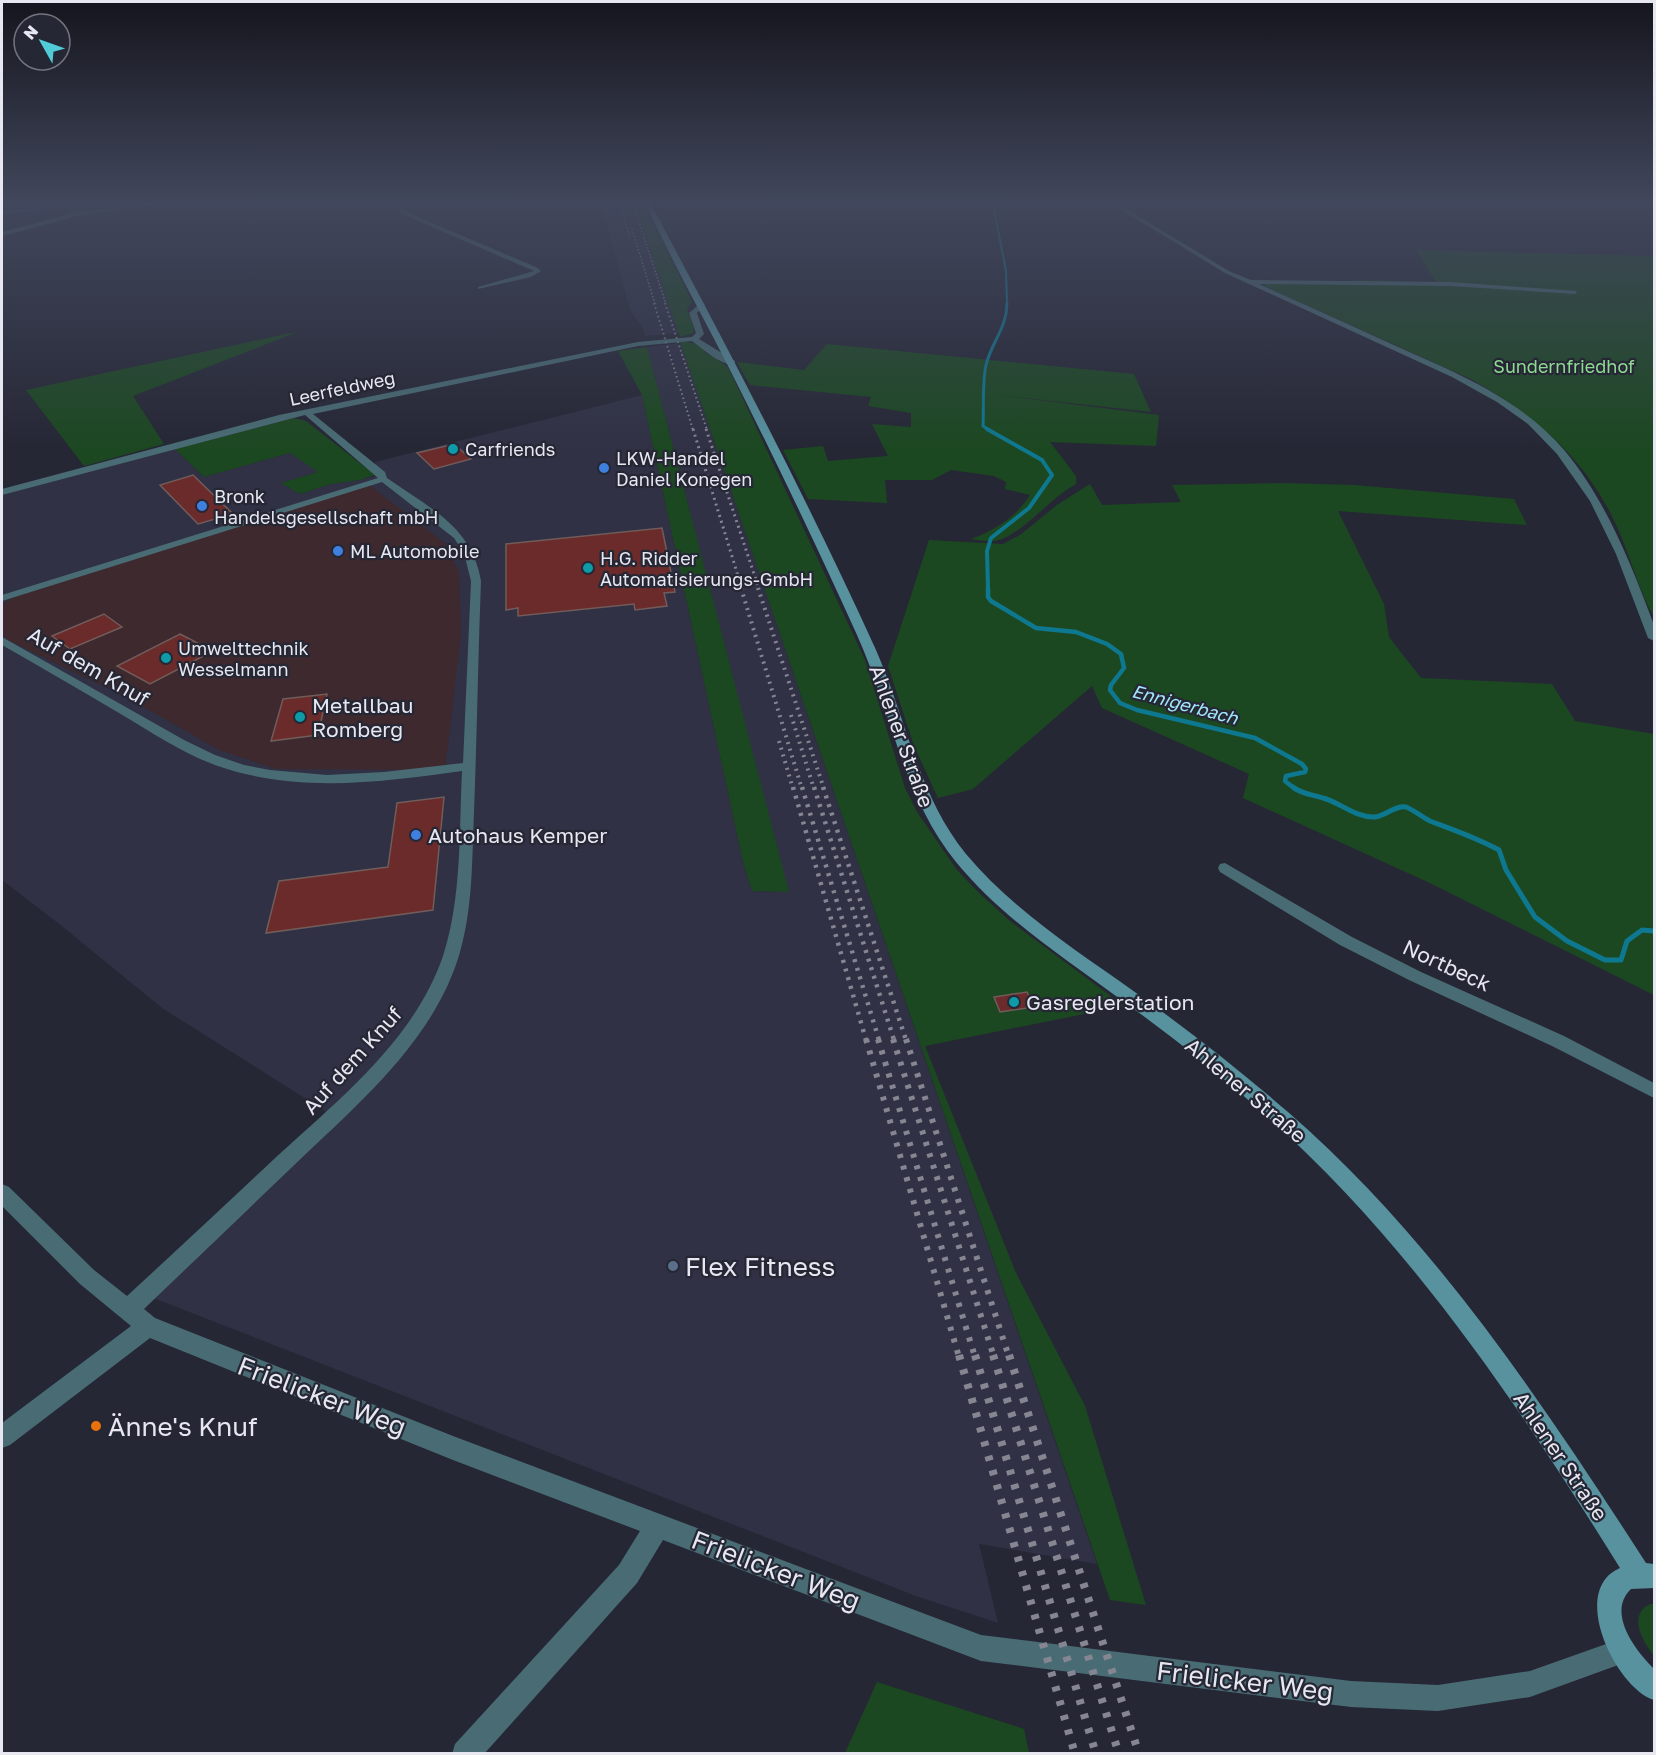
<svg xmlns="http://www.w3.org/2000/svg" width="1656" height="1755" viewBox="0 0 1656 1755" font-family="'Golos Text',sans-serif">
  <rect width="100%" height="100%" fill="#262735"/>
  <g fill="#303144">
    <path d="M602 204H636L679 333 645 336 644 330 630 310Z"/>
    <path d="M681 343 1097 1564 979 1544 998 1623 916 1596 151 1297 341 1121 162 1008 58 923 2 880V634L9 640 128 698 12 598 2 605V494L175 449 204 477 290 453 319 472 281 483 300 494 331 484 360 480 375 476V462L642 395 743 862 752 891 788 892 647 347Z"/>
  </g>
  <path fill="#3d292e" d="M369 485 445 543 459 572 461 634 445 770 276 769 219 750 128 698 8 640 2 634V605L12 598 65 579Z"/>
  <g fill="#1c4821">
    <path d="M635 204H644L692 302 687 309 694 328 693 333 680 337Z"/>
    <path d="M1416 250 1654 256V616C1644 603 1629 555 1621 536 1591 463 1539 418 1471 379L1264 286 1266 284 1357 283 1355 280 1436 282Z"/>
    <path d="M300 331 133 396 164 444 84 466 26 390Z"/>
    <path d="M680 341 698 344 706 353 727 366 735 382 865 660 905 788 917 812 957 870 979 893 1010 921 1124 1006 925 1046 1016 1273 1085 1406 1146 1605 1110 1600Z"/>
    <path d="M827 344 1134 374 1151 412 990 394 1159 415 1156 446 1050 442 1076 476V484C1049 498 1023 535 995 541 988 542 978 540 971 539 995 530 1016 517 1030 495L1005 489 1006 482 994 476 951 470 932 480H885L887 503 808 499 783 450 823 446 828 461 888 456 872 424 911 427V413L868 406 871 397 750 385 737 362 804 370Z"/>
    <path d="M647 347 789 892 752 891 743 862 642 395 618 351Z"/>
    <path d="M294 418 306 421 375 475 360 480 331 484 300 494 281 483 318 472 290 453 204 477 175 449Z"/>
    <path d="M1283 483 1354 485 1514 499 1527 525 1338 511 1384 604 1389 637 1421 678 1552 684 1575 721 1654 734V995L1432 884 1243 798 1249 774 1102 708 1092 686 973 789 938 798 914 746 888 666 929 540 1003 544 1020 535 1057 505 1090 484 1102 505 1181 502 1172 485Z"/>
    <path d="M1650 1604H1654V1656C1643 1642 1627 1615 1650 1604Z"/>
    <path d="M877 1682 1024 1729 1029 1753H845Z"/>
  </g>
  <g fill="none" stroke-linecap="round" stroke-linejoin="round">
    <g stroke="#0f7891" stroke-width="2">
      <path d="M993 204 1006 271 1007 304"/>
      <path d="M2 213 82 204"/>
    </g>
    <path stroke="#0f7891" stroke-width="3" d="M989 430 983 426C984 406 982 384 986 365 992 341 1007 328 1007 303"/>
    <path stroke="#0f7891" stroke-width="4" d="M987 429 1042 460 1052 475 1029 508 991 538 987 551 988 589"/>
    <path stroke="#0f7891" stroke-width="4.5" d="M988 588V597L991 601 1036 628 1076 632 1107 644 1121 654 1124 668 1111 685 1110 690 1120 703 1137 710 1255 738 1302 764 1306 769 1305 772 1286 776 1285 781 1295 789"/>
    <path stroke="#0f7891" stroke-width="5" d="M1293 787C1303 795 1312 794 1323 798 1341 803 1356 818 1375 817 1386 816 1395 805 1406 807 1414 810 1422 817 1430 821 1454 830 1477 838 1499 850L1506 870 1535 917 1567 941 1605 960H1621L1627 941 1642 930 1654 931"/>
  </g>
  <g fill="#6c2b2b" stroke="#705c5a" stroke-width="1.5">
    <path d="M454 444 471 459 434 469 417 453Z"/>
    <path d="M193 475 233 514 198 524 160 485Z"/>
    <path d="M662 528 675 592 664 593 667 606 635 610 634 604 518 616V608L506 610V544Z"/>
    <path d="M104 614 122 627 70 649 52 636Z"/>
    <path d="M180 634 213 651 150 684 117 666Z"/>
    <path d="M327 694 318 735 271 741 283 699Z"/>
    <path d="M444 797 433 910 266 933 279 881 388 867 397 803Z"/>
    <path d="M1027 992 1034 1007 1000 1012 994 997Z"/>
  </g>
  <g fill="none" stroke-linecap="round" stroke-linejoin="round">
    <g fill="#496c74" fill-rule="evenodd">
      <path d="M147 204H160L77 216 2 236V232L77 212Z"/>
      <path d="M389 204H395L413 215 536 267 541 271 531 277 478 289V287L534 271 409 217Z"/>
      <path d="M1112 204H1118L1229 271 1251 280 1450 282 1577 291 1575 294 1450 286 1259 284C1305 305 1351 325 1396 346 1457 373 1521 399 1565 451 1607 502 1631 564 1654 625V641L1648 638 1616 554 1590 501 1557 454 1528 424 1497 402 1452 377 1225 273Z"/>
      <path d="M702 302 705 304 697 313 704 334 699 339 735 361V365C720 365 704 350 692 341L638 346 313 414 385 472 387 478C429 508 472 526 481 581 478 658 477 735 474 812 472 859 473 907 460 952 434 1043 353 1108 288 1171 240 1217 192 1263 144 1309L155 1318 453 1436 981 1635 1351 1681 1438 1685 1530 1671 1623 1638 1632 1642 1636 1651 1632 1660 1530 1697 1438 1711 1351 1707 981 1661 663 1540 637 1583 484 1754H452L455 1744 619 1565 640 1531 453 1460 150 1338 10 1445 2 1448V1423L131 1326 80 1284 2 1206V1184L9 1187 94 1270 127 1296C176 1251 225 1205 273 1160 337 1101 414 1041 443 956 462 898 459 831 462 771 383 782 301 793 224 768 186 756 153 733 119 713 80 690 41 667 2 645V637L184 740 215 755 244 765 270 770 327 775 384 772 463 763 471 581 464 553 454 538 382 482 2 601V595L378 478 305 415 2 495V489L279 415 638 342 692 337 696 333 689 313Z"/>
      <path d="M1225 863 1352 937 1421 972 1564 1036 1654 1083V1098L1552 1046 1409 980 1340 945 1220 872 1218 868 1220 864Z"/>
    </g>
    <path fill="#58929f" fill-rule="evenodd" d="M646 204H651C729 351 807 498 876 650 906 718 918 795 966 854 1012 909 1074 949 1132 990 1186 1028 1238 1069 1288 1112 1434 1239 1542 1402 1646 1563L1654 1564V1588L1631 1589C1606 1613 1636 1651 1654 1669V1700C1616 1688 1568 1590 1620 1568 1518 1404 1408 1240 1261 1111 1216 1071 1169 1034 1120 999 1063 957 1001 917 956 862 903 797 891 710 857 635 816 544 772 453 727 364 700 311 670 258 646 204Z"/>
    <g stroke="#858692" stroke-width="1.5" stroke-dasharray="1.5 2" stroke-linecap="butt">
      <path d="M620 204 630 238"/>
      <path d="M633 204 666 304"/>
      <path d="M632 229 655 304"/>
    </g>
    <g stroke="#858692" stroke-width="2" stroke-dasharray="1.5 3" stroke-linecap="butt">
      <path d="M654 303 693 430"/>
      <path d="M665 303 707 430"/>
    </g>
    <g stroke="#858692" stroke-width="3" stroke-dasharray="2 4" stroke-linecap="butt">
      <path d="M693 429 742 589"/>
      <path d="M706 429 759 589"/>
    </g>
    <g stroke="#858692" stroke-width="4" stroke-dasharray="2 5" stroke-linecap="butt">
      <path d="M741 588 802 789"/>
      <path d="M758 588 824 789"/>
      <path d="M791 715 814 789"/>
      <path d="M779 741 793 789"/>
    </g>
    <g stroke="#858692" stroke-width="4.5" stroke-dasharray="3 6" stroke-linecap="butt">
      <path d="M793 787 866 1040"/>
      <path d="M802 787 879 1040"/>
      <path d="M814 787 894 1040"/>
      <path d="M823 787 906 1040"/>
    </g>
    <g stroke="#858692" stroke-width="6" stroke-dasharray="4 8" stroke-linecap="butt">
      <path d="M866 1039 959 1357"/>
      <path d="M878 1039 975 1357"/>
      <path d="M893 1039 994 1357"/>
      <path d="M906 1039 1009 1357"/>
    </g>
    <g stroke="#858692" stroke-width="8" stroke-dasharray="5 10" stroke-linecap="butt">
      <path d="M959 1355 1075 1754"/>
      <path d="M975 1355 1096 1754"/>
      <path d="M993 1355 1119 1754"/>
      <path d="M1009 1355 1139 1754"/>
    </g>
  </g>
  <linearGradient id="sky" x2="0" y2="1"><stop stop-color="#15151d"/><stop offset="0.45" stop-color="#41475c"/><stop offset="1" stop-color="#41475c" stop-opacity="0"/></linearGradient>
  <rect width="1656" height="449" fill="url(#sky)"/>
  <g fill="#0f9aa8" stroke="#262735" stroke-width="2">
    <circle cx="453" cy="449" r="6"/>
    <circle cx="588" cy="568" r="6"/>
    <circle cx="166" cy="658" r="6"/>
    <circle cx="300" cy="717" r="6"/>
    <circle cx="1014" cy="1002" r="6"/>
  </g>
  <g fill="#3f7fe0" stroke="#262735" stroke-width="2">
    <circle cx="604" cy="468" r="6"/>
    <circle cx="202" cy="506" r="6"/>
    <circle cx="338" cy="551" r="6"/>
    <circle cx="416" cy="835" r="6"/>
  </g>
  <circle fill="#5c6f8a" stroke="#262735" stroke-width="2" cx="673" cy="1266" r="6"/>
  <circle fill="#e8710a" stroke="#262735" stroke-width="2" cx="96" cy="1426" r="6"/>
  <g text-anchor="middle" dominant-baseline="central" stroke-width="4.5" stroke-linejoin="round" paint-order="stroke">
    <g font-size="18" fill="#8eda93" stroke="#262735">
      <text x="1564" y="366">Sundernfriedhof</text>
    </g>
    <g font-size="18" fill="#e6e7f0" stroke="#262735">
      <text transform="translate(342 388) rotate(-12)">Leerfeldweg</text>
    </g>
    <g font-size="18" fill="#e6e7f0" stroke="#262735" text-anchor="start">
      <text x="465" y="449">Carfriends</text>
      <text x="616" y="458">LKW-Handel<tspan x="616" dy="21">Daniel Konegen</tspan></text>
      <text x="214" y="496">Bronk<tspan x="214" dy="21">Handelsgesellschaft mbH</tspan></text>
      <text x="350" y="551">ML Automobile</text>
      <text x="600" y="558">H.G. Ridder<tspan x="600" dy="21">Automatisierungs-GmbH</tspan></text>
      <text x="178" y="648">Umwelttechnik<tspan x="178" dy="21">Wesselmann</tspan></text>
    </g>
    <g font-size="18" font-style="italic" fill="#a1e5fb" stroke="#262735">
      <text transform="translate(1185 704) rotate(15)">Ennigerbach</text>
    </g>
    <g font-size="21" fill="#e6e7f0" stroke="#262735">
      <text transform="translate(89 666) rotate(30)">Auf dem Knuf</text>
      <text transform="translate(902 736) rotate(70)">Ahlener Straße</text>
      <text transform="translate(1447 965) rotate(25)">Nortbeck</text>
      <text transform="translate(352 1060) rotate(-48)">Auf dem Knuf</text>
      <text transform="translate(1246 1090) rotate(40)">Ahlener Straße</text>
      <text transform="translate(1561 1456) rotate(56)">Ahlener Straße</text>
    </g>
    <g font-size="21" fill="#e6e7f0" stroke="#262735" text-anchor="start">
      <text x="312" y="705">Metallbau<tspan x="312" dy="24">Romberg</tspan></text>
      <text x="428" y="835">Autohaus Kemper</text>
      <text x="1026" y="1002">Gasreglerstation</text>
    </g>
    <g font-size="26" fill="#e6e7f0" stroke="#262735" text-anchor="start">
      <text x="685" y="1266">Flex Fitness</text>
      <text x="108" y="1426">Änne's Knuf</text>
    </g>
    <g font-size="26" fill="#e6e7f0" stroke="#262735">
      <text transform="translate(322 1396) rotate(21)">Frielicker Weg</text>
      <text transform="translate(776 1570) rotate(21)">Frielicker Weg</text>
      <text transform="translate(1245 1681) rotate(7)">Frielicker Weg</text>
    </g>
  </g>
  <rect width="1656" height="1755" fill="none" stroke="#e6e7f0" stroke-width="6"/>
  <g transform="translate(42 42) rotate(310)"><circle r="28" fill="#262735" stroke="#737480" stroke-width="1.5"/>
  <path d="M0-4.5L10 22L0 15L-10 22Z" fill="#52cbd8"/>
  <text y="-9" font-size="16" font-weight="bold" text-anchor="middle" fill="#e6e7f0">N</text>
  </g>
</svg>
